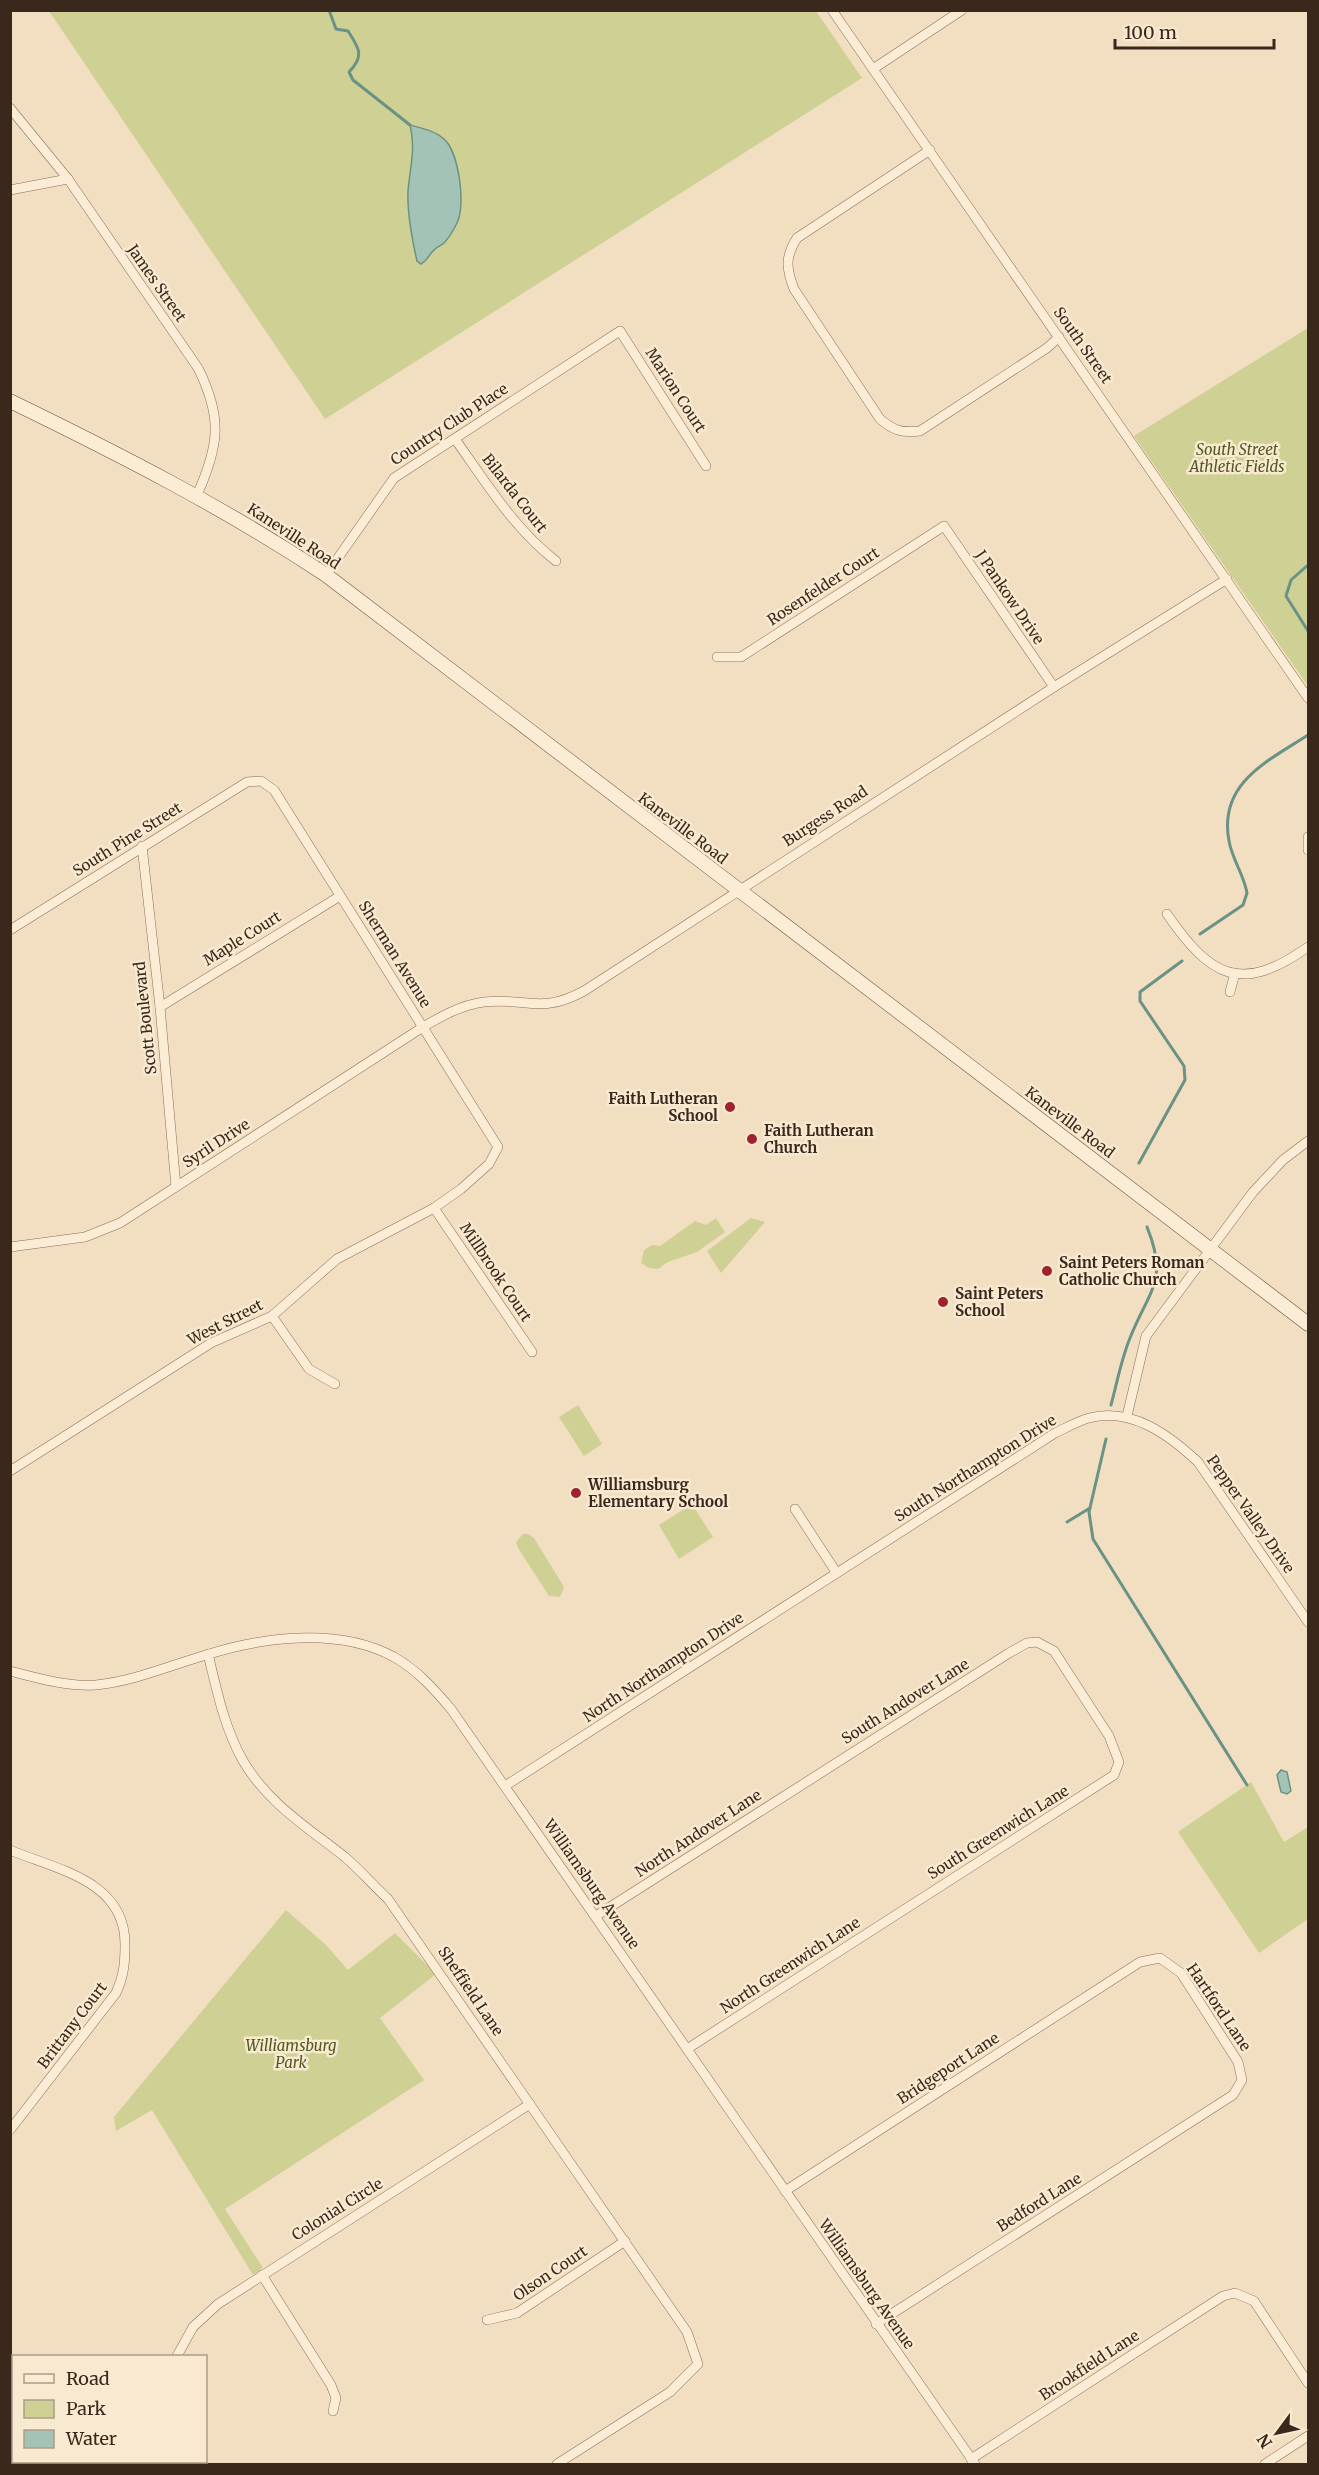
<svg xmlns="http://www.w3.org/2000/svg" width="1319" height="2475" viewBox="0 0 1319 2475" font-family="Merriweather,serif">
  <rect width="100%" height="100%" fill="#f2dec1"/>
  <g fill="#cfd194">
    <path d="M49 11H816L862 78 325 419Z"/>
    <path d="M1308 328V686L1134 436Z"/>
    <path d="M716 1218 725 1232 697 1252 668 1262 658 1269 649 1268 641 1263 644 1250 652 1245 660 1246 695 1221 706 1225Z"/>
    <path d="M751 1218 765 1222 721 1273 707 1251Z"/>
    <path d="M578 1405 602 1444 584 1456 559 1417Z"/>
    <path d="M692 1504 713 1537 679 1559 659 1525Z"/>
    <path d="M523 1534H528L534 1538 564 1587 560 1597 549 1596 518 1548 516 1542Z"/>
    <path d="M1251 1782 1284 1842 1308 1827V1919L1259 1953 1178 1832Z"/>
    <path d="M286 1910 326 1945 348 1970 395 1933 436 1974 380 2018 424 2080 225 2209 263 2268 253 2275 152 2110 116 2131 114 2117Z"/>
  </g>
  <g fill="#a4c3b7" stroke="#6a9285" stroke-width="1.5">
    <path d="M410 125C422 128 435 131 444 139 459 152 466 206 457 223 454 229 449 238 444 243 441 246 436 247 433 251 428 256 428 260 421 264L417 261C412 239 407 214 408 191 410 168 416 148 410 125Z"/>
    <path d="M1281 1770 1287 1772 1291 1791 1287 1794 1281 1792 1277 1775Z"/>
  </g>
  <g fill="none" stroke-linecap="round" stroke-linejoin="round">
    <g stroke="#6a9285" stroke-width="3">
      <path d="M308 10H311"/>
      <path d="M329 10 336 29 348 31C359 48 365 56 349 72L353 80 410 125"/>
      <path d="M1308 565 1291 580 1286 596 1308 631"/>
      <path d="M1200 934 1243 905 1247 893C1244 875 1232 859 1229 841 1218 783 1268 761 1308 735"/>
      <path d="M1139 1163 1185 1080 1184 1066 1140 1001V992L1182 961"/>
      <path d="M1111 1405C1117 1383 1121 1360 1130 1338 1149 1290 1169 1281 1147 1227"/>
      <path d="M1106 1439 1089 1512 1093 1539 1247 1785"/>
      <path d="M1067 1522 1090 1508"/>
    </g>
    <defs>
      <g id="minor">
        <path d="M832 10 1308 698"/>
        <path d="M873 69 962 10"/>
        <path d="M10 108 68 179 198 368C223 418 219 446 197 495"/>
        <path d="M930 150 797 238C785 257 786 268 794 289L880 419C894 431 902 433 920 431L1047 348 1059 337"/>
        <path d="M10 190 68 179"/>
        <path d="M455 439C485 481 514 529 556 561"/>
        <path d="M326 575 394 478 620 331 706 466"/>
        <path d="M717 657H741L944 526 1054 687"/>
        <path d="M1308 837V850"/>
        <path d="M142 846 160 1007 176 1187"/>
        <path d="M1167 914C1211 978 1241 994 1308 947"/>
        <path d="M10 930 247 782 261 781 274 790 498 1147 489 1164 461 1189 434 1208 337 1259 272 1316 211 1343 10 1471"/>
        <path d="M1230 992 1235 973"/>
        <path d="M160 1007 340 896"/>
        <path d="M434 1208 532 1352"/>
        <path d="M10 1247 85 1237 120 1223 423 1027C442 1016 461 1005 484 1002 525 997 540 1015 584 991L1054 687 1227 579"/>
        <path d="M272 1316 309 1369 335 1384"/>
        <path d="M1127 1416 1146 1336 1253 1192 1283 1160 1308 1141"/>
        <path d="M795 1509 836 1572"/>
        <path d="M208 1654C217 1691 224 1726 242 1759 267 1803 307 1827 345 1857 360 1870 374 1886 388 1899L687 2332 698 2364 670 2392 557 2464"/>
        <path d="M10 1671C37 1678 68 1687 96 1685 134 1681 169 1666 206 1655 263 1637 338 1627 394 1657 417 1670 434 1689 451 1709L975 2464"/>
        <path d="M505 1786 1055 1433C1066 1428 1078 1421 1089 1418 1132 1407 1169 1435 1198 1462L1308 1622"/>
        <path d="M10 1850C58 1870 125 1881 125 1944 125 1963 124 1976 116 1993L10 2130"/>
        <path d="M596 1916 1009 1653 1027 1643 1037 1642 1054 1651 1109 1736 1119 1762 1114 1775 687 2049"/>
        <path d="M785 2191 1140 1962 1160 1958 1181 1973 1238 2062 1242 2080 1233 2095 876 2324"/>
        <path d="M262 2275 331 2385 336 2398 333 2411"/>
        <path d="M487 2320 517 2313 625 2241"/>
        <path d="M177 2356 193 2327 218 2304 530 2104"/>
        <path d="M971 2459 1223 2296 1235 2293 1254 2301 1308 2383"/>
        <path d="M181 2462 183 2464"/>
        <path d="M1265 2464 1308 2436"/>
      </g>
      <path id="secondary" d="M10 401C119 454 225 508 326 575L1308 1324"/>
    </defs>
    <use href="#minor" stroke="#8d6e57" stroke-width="10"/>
    <use href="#secondary" stroke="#6e4f3a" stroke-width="15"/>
    <use href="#minor" stroke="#fbecd5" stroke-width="9"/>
    <use href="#secondary" stroke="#fbecd5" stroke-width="14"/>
  </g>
  <g fill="#a1222f" stroke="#f8e9d1" stroke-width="2">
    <circle cx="730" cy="1107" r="6"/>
    <circle cx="752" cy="1139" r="6"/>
    <circle cx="1047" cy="1271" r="6"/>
    <circle cx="943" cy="1302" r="6"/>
    <circle cx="576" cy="1493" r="6"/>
  </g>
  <g text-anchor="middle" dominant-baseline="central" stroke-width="5" stroke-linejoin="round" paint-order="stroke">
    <g font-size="15" fill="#3b281c" stroke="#f8e9d1">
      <text transform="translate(157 283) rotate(55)">James Street</text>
      <text transform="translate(1083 345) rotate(55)">South Street</text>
      <text transform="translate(676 390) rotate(57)">Marion Court</text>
      <text transform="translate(449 424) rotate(-33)">Country Club Place</text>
      <text transform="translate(515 493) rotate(52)">Bilarda Court</text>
      <text transform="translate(294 536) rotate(33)">Kaneville Road</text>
      <text transform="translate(823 586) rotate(-33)">Rosenfelder Court</text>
      <text transform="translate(1010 597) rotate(56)">J Pankow Drive</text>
      <text transform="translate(825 816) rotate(-33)">Burgess Road</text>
      <text transform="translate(683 828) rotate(37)">Kaneville Road</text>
      <text transform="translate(127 839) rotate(-32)">South Pine Street</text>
      <text transform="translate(242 938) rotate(-32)">Maple Court</text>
      <text transform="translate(395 954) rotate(58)">Sherman Avenue</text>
      <text transform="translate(145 1018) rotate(-96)">Scott Boulevard</text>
      <text transform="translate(1070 1122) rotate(37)">Kaneville Road</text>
      <text transform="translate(216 1143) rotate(-33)">Syril Drive</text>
      <text transform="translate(496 1272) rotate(56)">Millbrook Court</text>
      <text transform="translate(225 1322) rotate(-27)">West Street</text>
      <text transform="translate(975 1468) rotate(-32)">South Northampton Drive</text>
      <text transform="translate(1251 1514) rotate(55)">Pepper Valley Drive</text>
      <text transform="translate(663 1667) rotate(-33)">North Northampton Drive</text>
      <text transform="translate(905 1701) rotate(-32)">South Andover Lane</text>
      <text transform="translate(998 1832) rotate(-32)">South Greenwich Lane</text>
      <text transform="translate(698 1833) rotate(-33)">North Andover Lane</text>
      <text transform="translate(592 1884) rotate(55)">Williamsburg Avenue</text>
      <text transform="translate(790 1965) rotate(-33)">North Greenwich Lane</text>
      <text transform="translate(471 1991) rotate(56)">Sheffield Lane</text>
      <text transform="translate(1219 2007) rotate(56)">Hartford Lane</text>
      <text transform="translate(72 2025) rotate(-53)">Brittany Court</text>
      <text transform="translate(948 2068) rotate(-33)">Bridgeport Lane</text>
      <text transform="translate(1039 2202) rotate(-32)">Bedford Lane</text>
      <text transform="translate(337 2209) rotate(-32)">Colonial Circle</text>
      <text transform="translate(550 2273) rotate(-34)">Olson Court</text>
      <text transform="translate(867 2284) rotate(55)">Williamsburg Avenue</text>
      <text transform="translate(1089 2365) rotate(-33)">Brookfield Lane</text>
    </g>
    <g font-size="15" font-style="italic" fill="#505921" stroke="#f8e9d1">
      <text x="1237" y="449">South Street<tspan x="1237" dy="17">Athletic Fields</tspan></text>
      <text x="291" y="2045">Williamsburg<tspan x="291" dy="17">Park</tspan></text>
    </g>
    <g font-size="15" font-weight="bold" fill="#3b281c" stroke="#f8e9d1" text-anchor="start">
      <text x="718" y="1098" text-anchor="end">Faith Lutheran<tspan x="718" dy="17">School</tspan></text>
      <text x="764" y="1130">Faith Lutheran<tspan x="764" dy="17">Church</tspan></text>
      <text x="1059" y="1262">Saint Peters Roman<tspan x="1059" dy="17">Catholic Church</tspan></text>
      <text x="955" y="1293">Saint Peters<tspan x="955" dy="17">School</tspan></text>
      <text x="588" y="1484">Williamsburg<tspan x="588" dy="17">Elementary School</tspan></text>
    </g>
  </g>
  <rect width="1319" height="2475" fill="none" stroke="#3b281c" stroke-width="24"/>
  <rect x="12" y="2355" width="195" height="108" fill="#f8e9d1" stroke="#ac9c89" stroke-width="1.5"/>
  <rect x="24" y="2374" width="30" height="9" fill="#fbecd5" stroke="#ac9c89" stroke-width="1.5"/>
  <text x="66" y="2385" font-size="18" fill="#3b281c">Road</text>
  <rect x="24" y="2400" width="30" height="18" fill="#cfd194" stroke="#ac9c89" stroke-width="1.5"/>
  <text x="66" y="2415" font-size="18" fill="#3b281c">Park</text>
  <rect x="24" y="2430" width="30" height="18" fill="#a4c3b7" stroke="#ac9c89" stroke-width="1.5"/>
  <text x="66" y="2445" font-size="18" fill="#3b281c">Water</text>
  <g transform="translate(1277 2433) rotate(237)" stroke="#f8e9d1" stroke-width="4.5" paint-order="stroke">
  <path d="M0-4.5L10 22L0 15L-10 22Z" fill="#3b281c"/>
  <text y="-9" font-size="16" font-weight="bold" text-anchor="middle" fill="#3b281c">N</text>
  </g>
  <path d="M1115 39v9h159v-9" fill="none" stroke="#3b281c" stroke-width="3"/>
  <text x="1124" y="39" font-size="18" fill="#3b281c" stroke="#f8e9d1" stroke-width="4.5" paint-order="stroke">100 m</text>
</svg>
